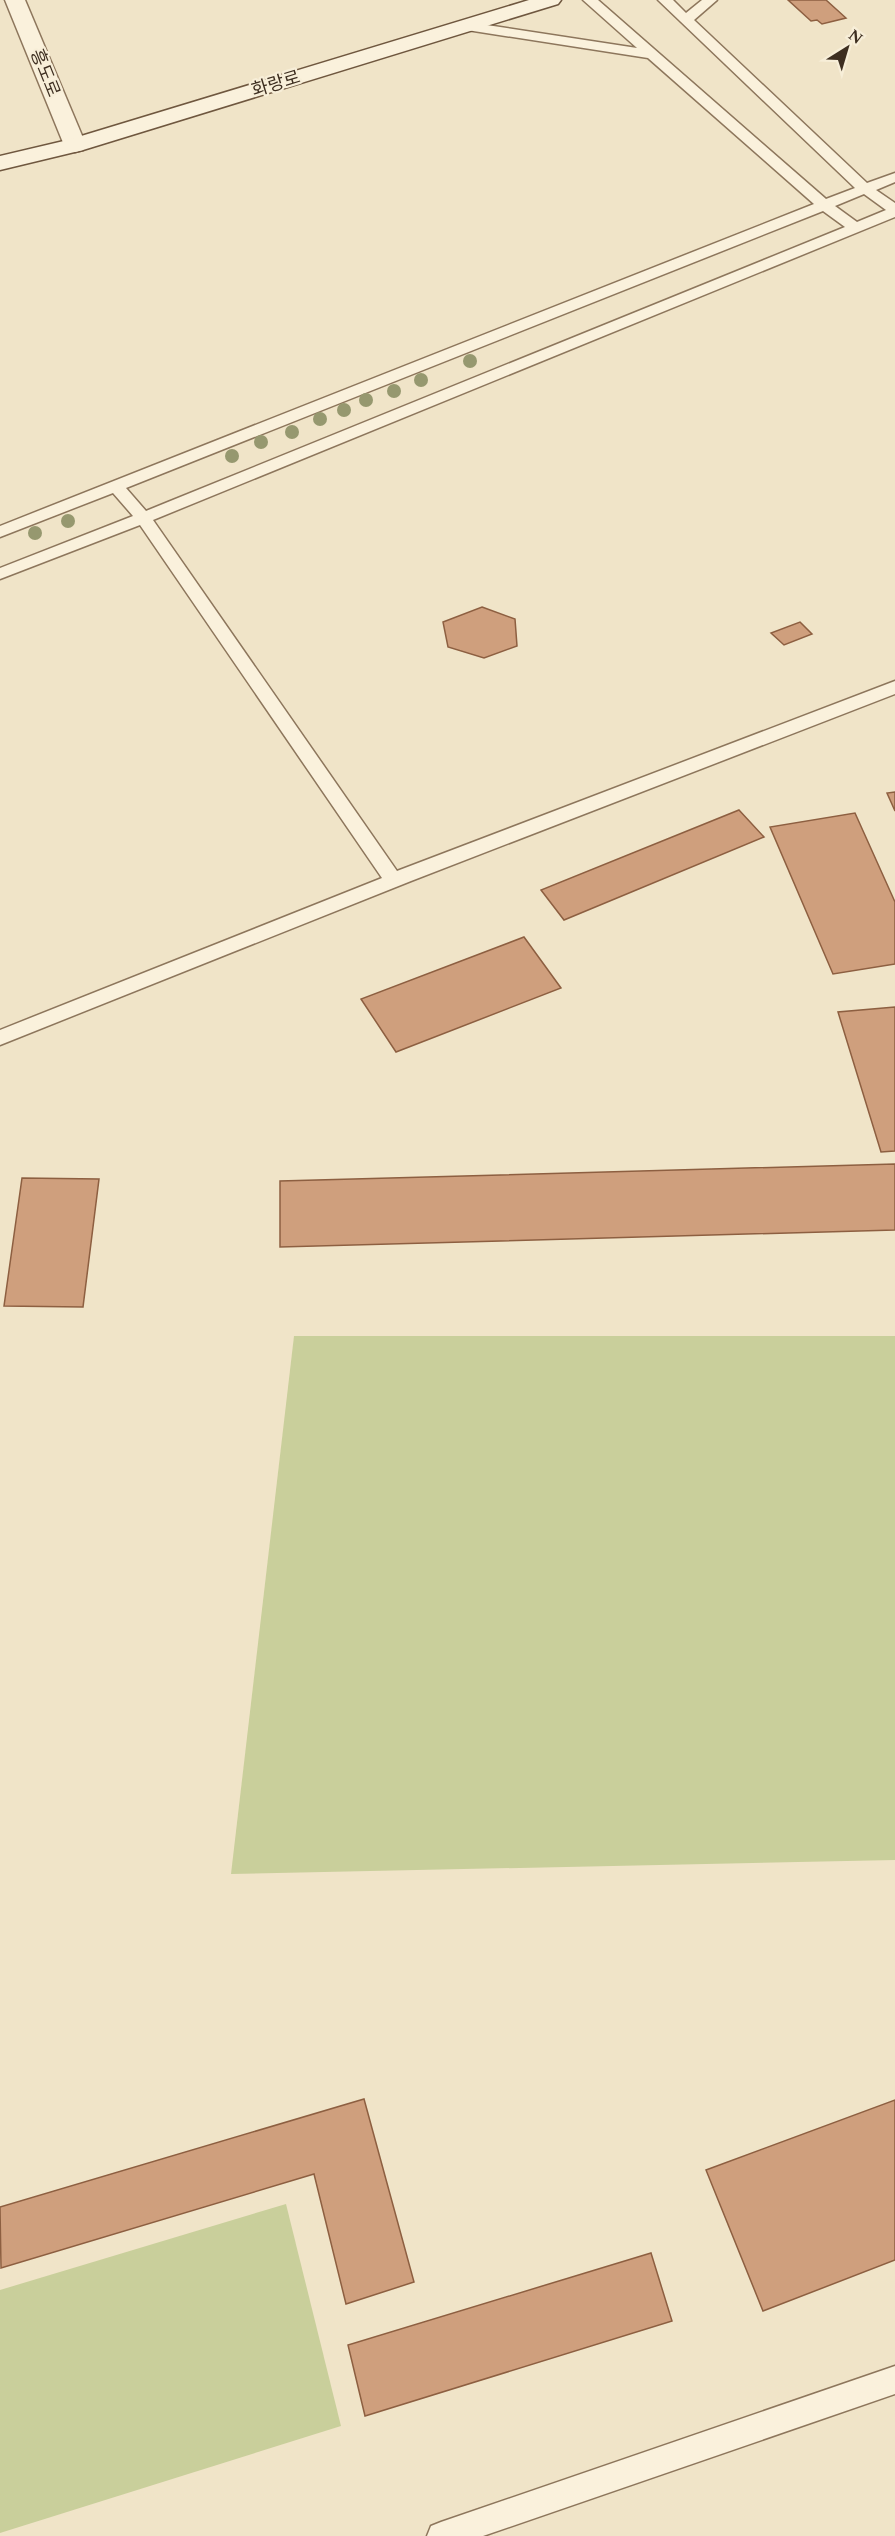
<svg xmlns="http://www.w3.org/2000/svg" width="895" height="2536" viewBox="0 0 895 2536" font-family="Spectral,'Noto Sans KR',serif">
  <rect width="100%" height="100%" fill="#f0e4c8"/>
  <g fill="#c9cf9b">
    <path d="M294 1336H895V1860L231 1874Z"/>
    <path d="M286 2204 341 2426 0 2533V2290Z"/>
  </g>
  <g fill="#cf9f7d" stroke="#8d5f41" stroke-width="1.5">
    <path d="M788 0H826L846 18 822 24 817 20 811 21Z"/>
    <path d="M482 607 515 619 517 646 484 658 448 647 443 622Z"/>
    <path d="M800 622 812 634 784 645 771 633Z"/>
    <path d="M895 792V811L887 793Z"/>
    <path d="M739 810 764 837 564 920 541 890Z"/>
    <path d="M855 813 895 902V964L833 974 770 827Z"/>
    <path d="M524 937 561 988 396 1052 361 999Z"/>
    <path d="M895 1007V1151L881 1152 838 1012Z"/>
    <path d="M895 1164V1230L280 1247V1181Z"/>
    <path d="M22 1178 99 1179 83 1307 4 1306Z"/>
    <path d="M364 2099 414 2282 346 2304 314 2174 1 2268 0 2207Z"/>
    <path d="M895 2100V2260L763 2311 706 2170Z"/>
    <path d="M651 2253 672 2321 365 2416 348 2345Z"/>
  </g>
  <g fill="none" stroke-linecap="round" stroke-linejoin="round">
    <defs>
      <g id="service">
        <path d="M583 0H598L826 199 855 188 658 0H673L686 13 702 0H717L694 20 867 183 895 173V182L876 190 895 203V217L153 520 397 871 895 681V694L411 881 0 1045V1030L382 878 140 525 0 579V568L133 516 113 493 0 537V526L814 204 648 58 467 30 460 26 467 22 637 48ZM864 194 886 210 857 222 835 206ZM823 211 845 227 168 502 146 511 126 488Z"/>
        <path d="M895 2366V2394L483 2536H427L431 2526 441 2522Z"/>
      </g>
      <path id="tertiary" d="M5 0H25L86 145 83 150 75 152 67 150 64 145Z"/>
      <path id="secondary" d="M529 0H561L558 4 83 150 0 170V156L68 140Z"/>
    </defs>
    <use href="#service" stroke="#8d765c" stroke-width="3"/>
    <use href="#tertiary" stroke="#8d765c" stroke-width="3"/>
    <use href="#secondary" stroke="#6f573f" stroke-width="3"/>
    <use href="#service" fill="#faf1dc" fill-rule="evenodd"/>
    <use href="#tertiary" fill="#faf1dc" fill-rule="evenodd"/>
    <use href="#secondary" fill="#faf1dc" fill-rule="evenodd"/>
  </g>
  <g fill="#96986f">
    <circle cx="470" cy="361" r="7"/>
    <circle cx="421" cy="380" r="7"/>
    <circle cx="394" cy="391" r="7"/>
    <circle cx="366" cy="400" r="7"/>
    <circle cx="344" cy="410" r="7"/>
    <circle cx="320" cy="419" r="7"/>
    <circle cx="292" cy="432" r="7"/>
    <circle cx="261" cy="442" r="7"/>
    <circle cx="232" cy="456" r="7"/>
    <circle cx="68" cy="521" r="7"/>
    <circle cx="35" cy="533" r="7"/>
  </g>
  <g text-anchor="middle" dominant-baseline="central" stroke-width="4.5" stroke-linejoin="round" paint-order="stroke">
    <g font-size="18" fill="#3d2e20" stroke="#f7eed8">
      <text transform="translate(45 73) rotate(68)">흥도로</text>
      <text transform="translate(276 84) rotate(-17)">화랑로</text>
    </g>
  </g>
  <g transform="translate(847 48) rotate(37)" stroke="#f7eed8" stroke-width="4.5" paint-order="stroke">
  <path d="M0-4.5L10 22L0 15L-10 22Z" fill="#3d2e20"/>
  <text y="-9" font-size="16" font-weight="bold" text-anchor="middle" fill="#3d2e20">N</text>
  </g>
</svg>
